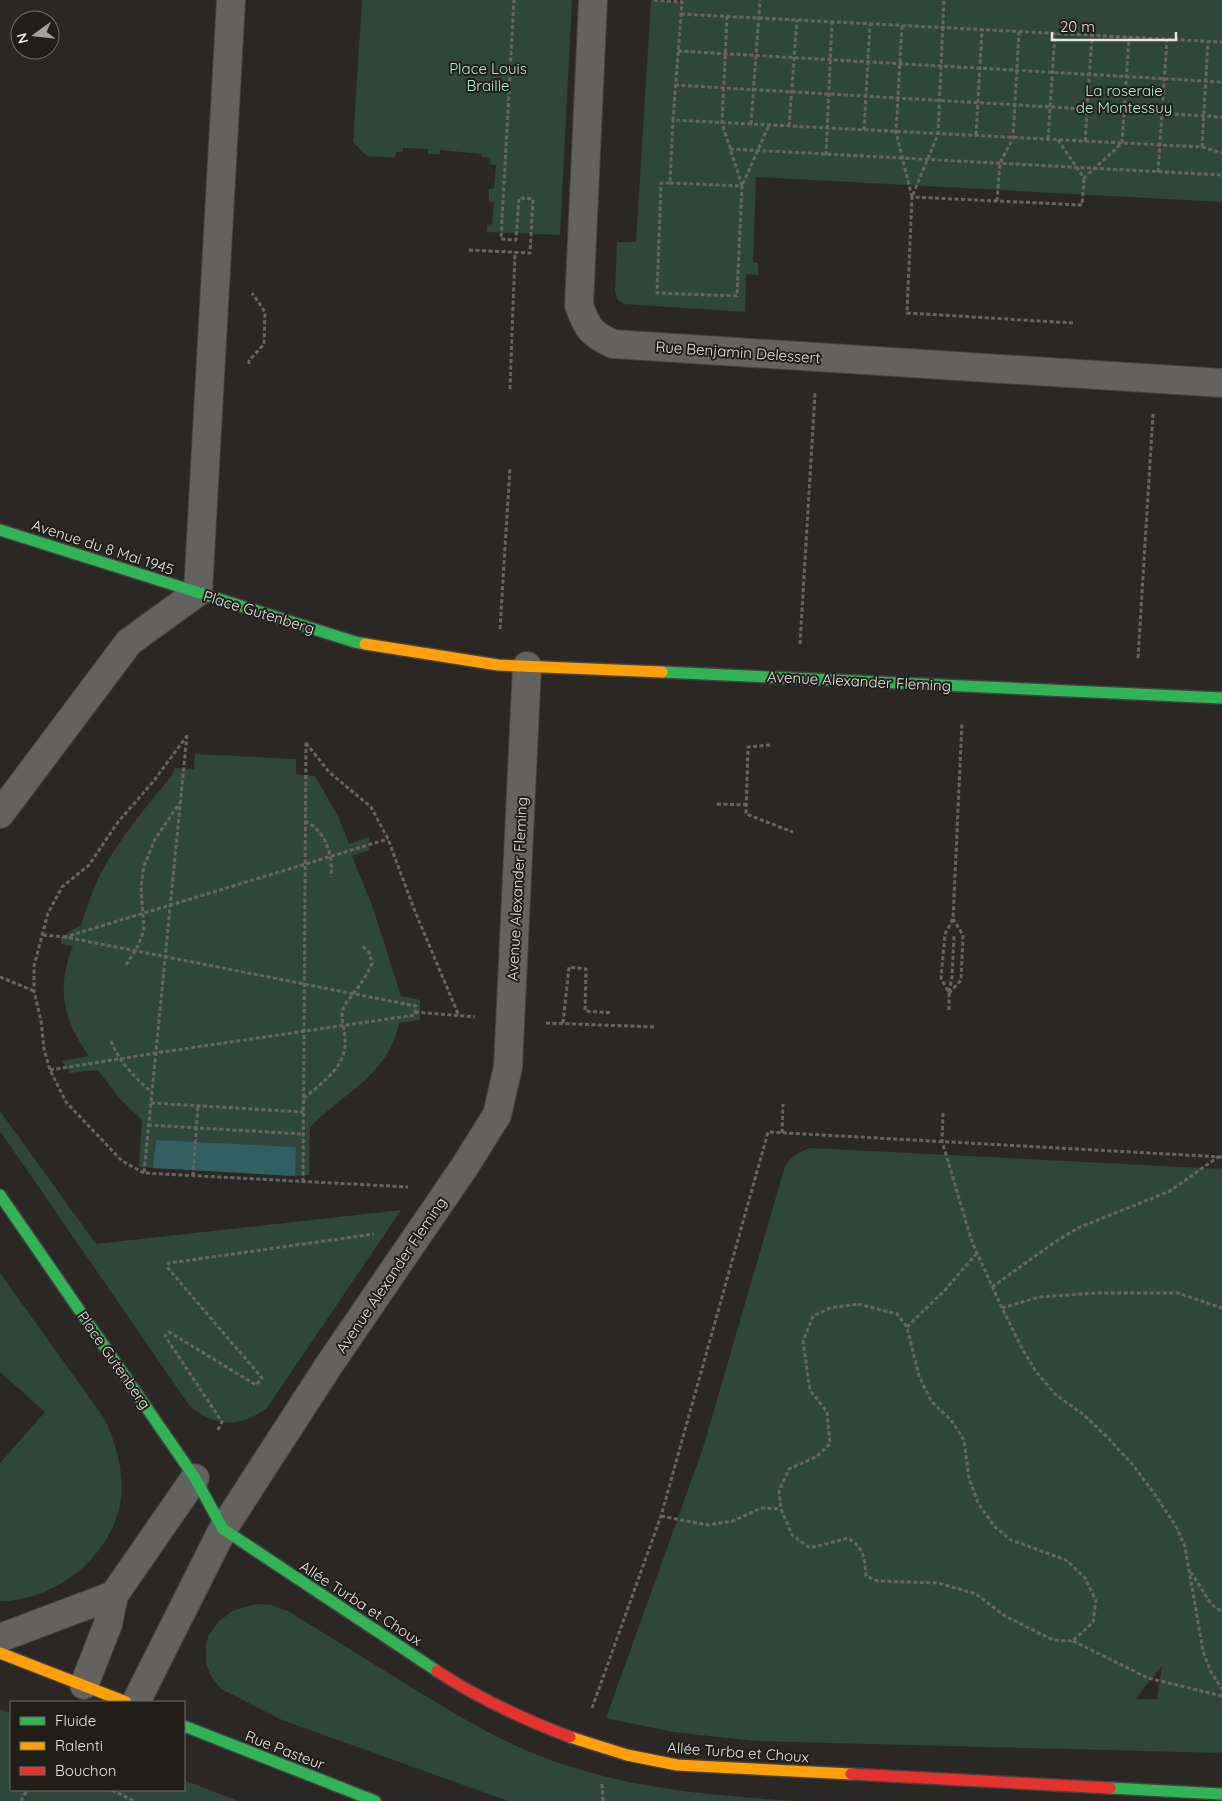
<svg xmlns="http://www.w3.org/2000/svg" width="1222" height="1801" viewBox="0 0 1222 1801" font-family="Quicksand,sans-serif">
  <rect width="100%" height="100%" fill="#2a2725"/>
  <g fill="#2e473a" fill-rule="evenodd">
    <path d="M362 0H572L560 235 487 232V225L492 224 494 202H489V189L494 188 496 165 490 164 491 158 482 157V154L440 150V154H428V149L403 148V152H396L395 158 367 156 353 142Z"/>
    <path d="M651 0 679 2 680 0H1222V202L756 177 753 262 758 263V275L746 274 745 312 624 304 617 299 615 291 617 242H636Z"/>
    <path d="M195 754 296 759V774L315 776 339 818 349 844 369 837V850L352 856 373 908 401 996 420 1000V1020L399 1023C389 1075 343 1093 310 1127L309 1175 295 1176 139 1167 142 1120 119 1098 98 1070 70 1073 62 1061 89 1056C63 1020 56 988 73 946L61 944V937L81 925C87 907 93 888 102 871 121 836 148 805 173 774L174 768 194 769Z"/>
    <path d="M0 1111 96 1244 401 1210 267 1408C239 1428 215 1428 189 1405L0 1131Z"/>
    <path d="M811 1148 1222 1169V1753L755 1741 673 1732 606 1718 703 1448 785 1166C792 1156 799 1151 811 1148ZM1162 1666 1157 1699H1136V1698Z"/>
    <path d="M0 1273 104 1418C116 1443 124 1470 121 1499 114 1546 75 1584 30 1597 20 1599 10 1602 0 1601V1463L45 1412 0 1372Z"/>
    <path d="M257 1604 271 1605 288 1611C329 1636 370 1662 411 1687 455 1714 499 1741 548 1759 630 1789 708 1795 794 1801H508L282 1720 221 1689 211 1676 206 1664V1643L209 1635 219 1621 234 1610Z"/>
    <path d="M0 1709 11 1713V1790H184V1780L238 1801H0Z"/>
  </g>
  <path fill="#325f61" d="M156 1140 296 1147 295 1176 153 1168Z"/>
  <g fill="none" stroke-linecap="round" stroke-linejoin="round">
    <defs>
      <g id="street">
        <path d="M593 0 579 305C587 328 591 334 613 344L1222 383"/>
        <path d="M0 814 129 642 198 592 231 0"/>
        <path d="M0 1638 114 1595 195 1478"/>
        <path d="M84 1685 108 1624 114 1595"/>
        <path d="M136 1702 223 1529 329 1365 465 1166 497 1115 508 1067 527 666"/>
      </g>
      <g id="fast">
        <path d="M0 530 355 642 365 644"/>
        <path d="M662 672 1222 698"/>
        <path d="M0 1195 195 1478 223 1529 437 1671"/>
        <path d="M184 1726 375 1801"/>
        <path d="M1110 1788 1222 1794"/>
      </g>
      <g id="slow">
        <path d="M365 644 498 665 662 672"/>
        <path d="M0 1653 126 1702"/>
        <path d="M570 1737 627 1755 677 1765 851 1774"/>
      </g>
      <g id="jam">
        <path d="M437 1671C479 1699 523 1719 570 1737"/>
        <path d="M851 1774 1110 1788"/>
      </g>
    </defs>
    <use href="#street" stroke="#454241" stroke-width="30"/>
    <use href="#fast" stroke="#454241" stroke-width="14"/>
    <use href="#slow" stroke="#454241" stroke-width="14"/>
    <use href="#jam" stroke="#454241" stroke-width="14"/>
    <g stroke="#666564" stroke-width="3" stroke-dasharray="4 2.5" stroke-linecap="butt">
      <path d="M654 0 682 2 673 120 1202 147 1222 153"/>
      <path d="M681 14 1222 42"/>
      <path d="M727 16 722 123 742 186 769 125"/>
      <path d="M902 26 896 132 912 197 938 134 944 0"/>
      <path d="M678 51 1222 82"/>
      <path d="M675 85 1222 117"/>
      <path d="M751 124 760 0"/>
      <path d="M789 126 797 20"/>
      <path d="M864 130 870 24"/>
      <path d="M976 135 982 30"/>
      <path d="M1048 139 1055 33"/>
      <path d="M1058 140 1084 178 1122 143 1129 38"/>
      <path d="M1085 141 1092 36"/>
      <path d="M1202 147 1208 41"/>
      <path d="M730 149 1222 175"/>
      <path d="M826 155 832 22"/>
      <path d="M1158 172 1167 39"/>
      <path d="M670 183 742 186 737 296 657 293 661 183H670L673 120"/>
      <path d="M997 201 1000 163 1013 138 1019 32"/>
      <path d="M469 250 530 253 533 199 519 198 516 240 501 239 514 0"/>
      <path d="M1073 323 907 313 912 197 1082 205 1084 178"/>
      <path d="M249 364V361L264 344 265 312 252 293"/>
      <path d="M510 389 515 252"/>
      <path d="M500 629 510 467"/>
      <path d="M800 644 815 393"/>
      <path d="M1138 658 1153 414"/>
      <path d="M187 735 144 1173 408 1187"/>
      <path d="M306 743 329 772 371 807 388 839 414 909 459 1016"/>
      <path d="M770 745 748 747 746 814 793 832"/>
      <path d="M717 804 747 805"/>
      <path d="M305 821C326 831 333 855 331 877"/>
      <path d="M43 935 65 937"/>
      <path d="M126 965 138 946 144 930 141 887 144 866 155 839 181 801"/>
      <path d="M0 977 34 991"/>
      <path d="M949 992 952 977 954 936"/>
      <path d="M949 993 961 980 963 935 953 919"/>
      <path d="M949 1010V993L941 978 945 934 953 919 962 722"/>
      <path d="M415 1012 475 1017"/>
      <path d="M546 1023 655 1027"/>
      <path d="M563 1023 569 967 586 969 585 1011 612 1013"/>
      <path d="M111 1041C119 1062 135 1077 151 1092"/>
      <path d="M50 1070 156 1053 415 1015 416 1006 65 937 388 839"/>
      <path d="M304 1098C322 1083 347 1066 345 1040 345 1030 340 1019 343 1009 346 1001 352 996 356 990 363 981 368 972 372 963L369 952 361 945"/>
      <path d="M151 1103 303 1112"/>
      <path d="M943 1113 942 1141 972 1242 1002 1308 1024 1352 1037 1373 1055 1394 1084 1415 1108 1438 1134 1466 1156 1496 1177 1528 1185 1547 1203 1651 1210 1670 1222 1689"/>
      <path d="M148 1125 303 1134"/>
      <path d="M782 1133 783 1104"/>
      <path d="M144 1173 122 1161 66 1102 50 1070 44 1049 41 1021 34 991V966L48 913 62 887 89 865 118 822 152 783 187 736"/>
      <path d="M193 1176 198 1106"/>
      <path d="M303 1182 306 742"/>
      <path d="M992 1287 1052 1244 1078 1228 1170 1191 1218 1157"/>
      <path d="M858 1304 897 1314 907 1327 919 1376 931 1401 951 1420 964 1440 969 1478 978 1503 995 1527 1011 1540 1066 1560 1085 1578 1096 1601 1093 1622 1073 1641 1053 1640 1005 1616 976 1594 938 1583 878 1581 866 1576C864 1558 865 1549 848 1538L810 1548 792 1535 781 1509 779 1491 789 1469 816 1457 830 1444 827 1412 810 1390 803 1342 813 1316 830 1308Z"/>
      <path d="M1002 1308 1039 1297 1097 1293H1178L1222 1308"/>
      <path d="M907 1327 945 1290 976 1254"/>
      <path d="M218 1430 222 1422 165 1336 169 1332 256 1385 262 1378 167 1267 169 1263 374 1234"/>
      <path d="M661 1516 708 1525 733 1521 761 1508 781 1509"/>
      <path d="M1191 1572 1211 1604 1222 1612"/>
      <path d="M1073 1641 1148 1678 1222 1696"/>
      <path d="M592 1708 661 1516 768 1132 1222 1157"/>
      <path d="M602 1784 603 1801"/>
      <path d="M112 1790 134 1801"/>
      <path d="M21 1801 27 1790"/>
    </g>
    <use href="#street" stroke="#646260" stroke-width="28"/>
    <use href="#fast" stroke="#30b455" stroke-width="11"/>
    <use href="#slow" stroke="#ff9f0a" stroke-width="11"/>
    <use href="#jam" stroke="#e5322d" stroke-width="11"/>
  </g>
  <g text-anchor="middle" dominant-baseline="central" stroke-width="4" stroke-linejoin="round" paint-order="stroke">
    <g font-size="15" fill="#acf0cc" stroke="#211e1a">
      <text x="488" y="68">Place Louis<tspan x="488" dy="17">Braille</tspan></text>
      <text x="1124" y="90">La roseraie<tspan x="1124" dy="17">de Montessuy</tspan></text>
    </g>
    <g font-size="15" fill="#e6e4e1" stroke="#211e1a">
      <text transform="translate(738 352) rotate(4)">Rue Benjamin Delessert</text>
      <text transform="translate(103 547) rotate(18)">Avenue du 8 Mai 1945</text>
      <text transform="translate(259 612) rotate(17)">Place Gutenberg</text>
      <text transform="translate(859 681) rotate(3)">Avenue Alexander Fleming</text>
      <text transform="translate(517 889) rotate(-87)">Avenue Alexander Fleming</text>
      <text transform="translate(391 1275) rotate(-56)">Avenue Alexander Fleming</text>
      <text transform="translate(114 1360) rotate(55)">Place Gutenberg</text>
      <text transform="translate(361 1603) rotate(33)">Allée Turba et Choux</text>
      <text transform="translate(285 1750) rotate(21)">Rue Pasteur</text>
      <text transform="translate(738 1752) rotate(4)">Allée Turba et Choux</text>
    </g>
  </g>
  <rect x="10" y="1701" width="175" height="90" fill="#211e1a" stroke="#706d6a"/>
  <rect x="20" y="1717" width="25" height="8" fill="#30b455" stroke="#706d6a"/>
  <text x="55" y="1726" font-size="15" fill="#e6e4e1">Fluide</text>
  <rect x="20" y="1742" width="25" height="8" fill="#ff9f0a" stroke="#706d6a"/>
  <text x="55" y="1751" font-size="15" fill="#e6e4e1">Ralenti</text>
  <rect x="20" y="1767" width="25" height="8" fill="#e5322d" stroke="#706d6a"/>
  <text x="55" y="1776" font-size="15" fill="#e6e4e1">Bouchon</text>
  <g transform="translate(35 35) rotate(255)"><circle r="24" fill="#211e1a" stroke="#706d6a"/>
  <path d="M0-4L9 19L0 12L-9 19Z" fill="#a4a29f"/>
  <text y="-8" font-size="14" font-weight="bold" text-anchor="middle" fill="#e6e4e1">N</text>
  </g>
  <path d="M1052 32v8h124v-8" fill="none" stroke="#e6e4e1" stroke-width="2.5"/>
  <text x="1060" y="32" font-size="15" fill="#e6e4e1" stroke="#211e1a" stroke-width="4" paint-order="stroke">20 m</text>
</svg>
